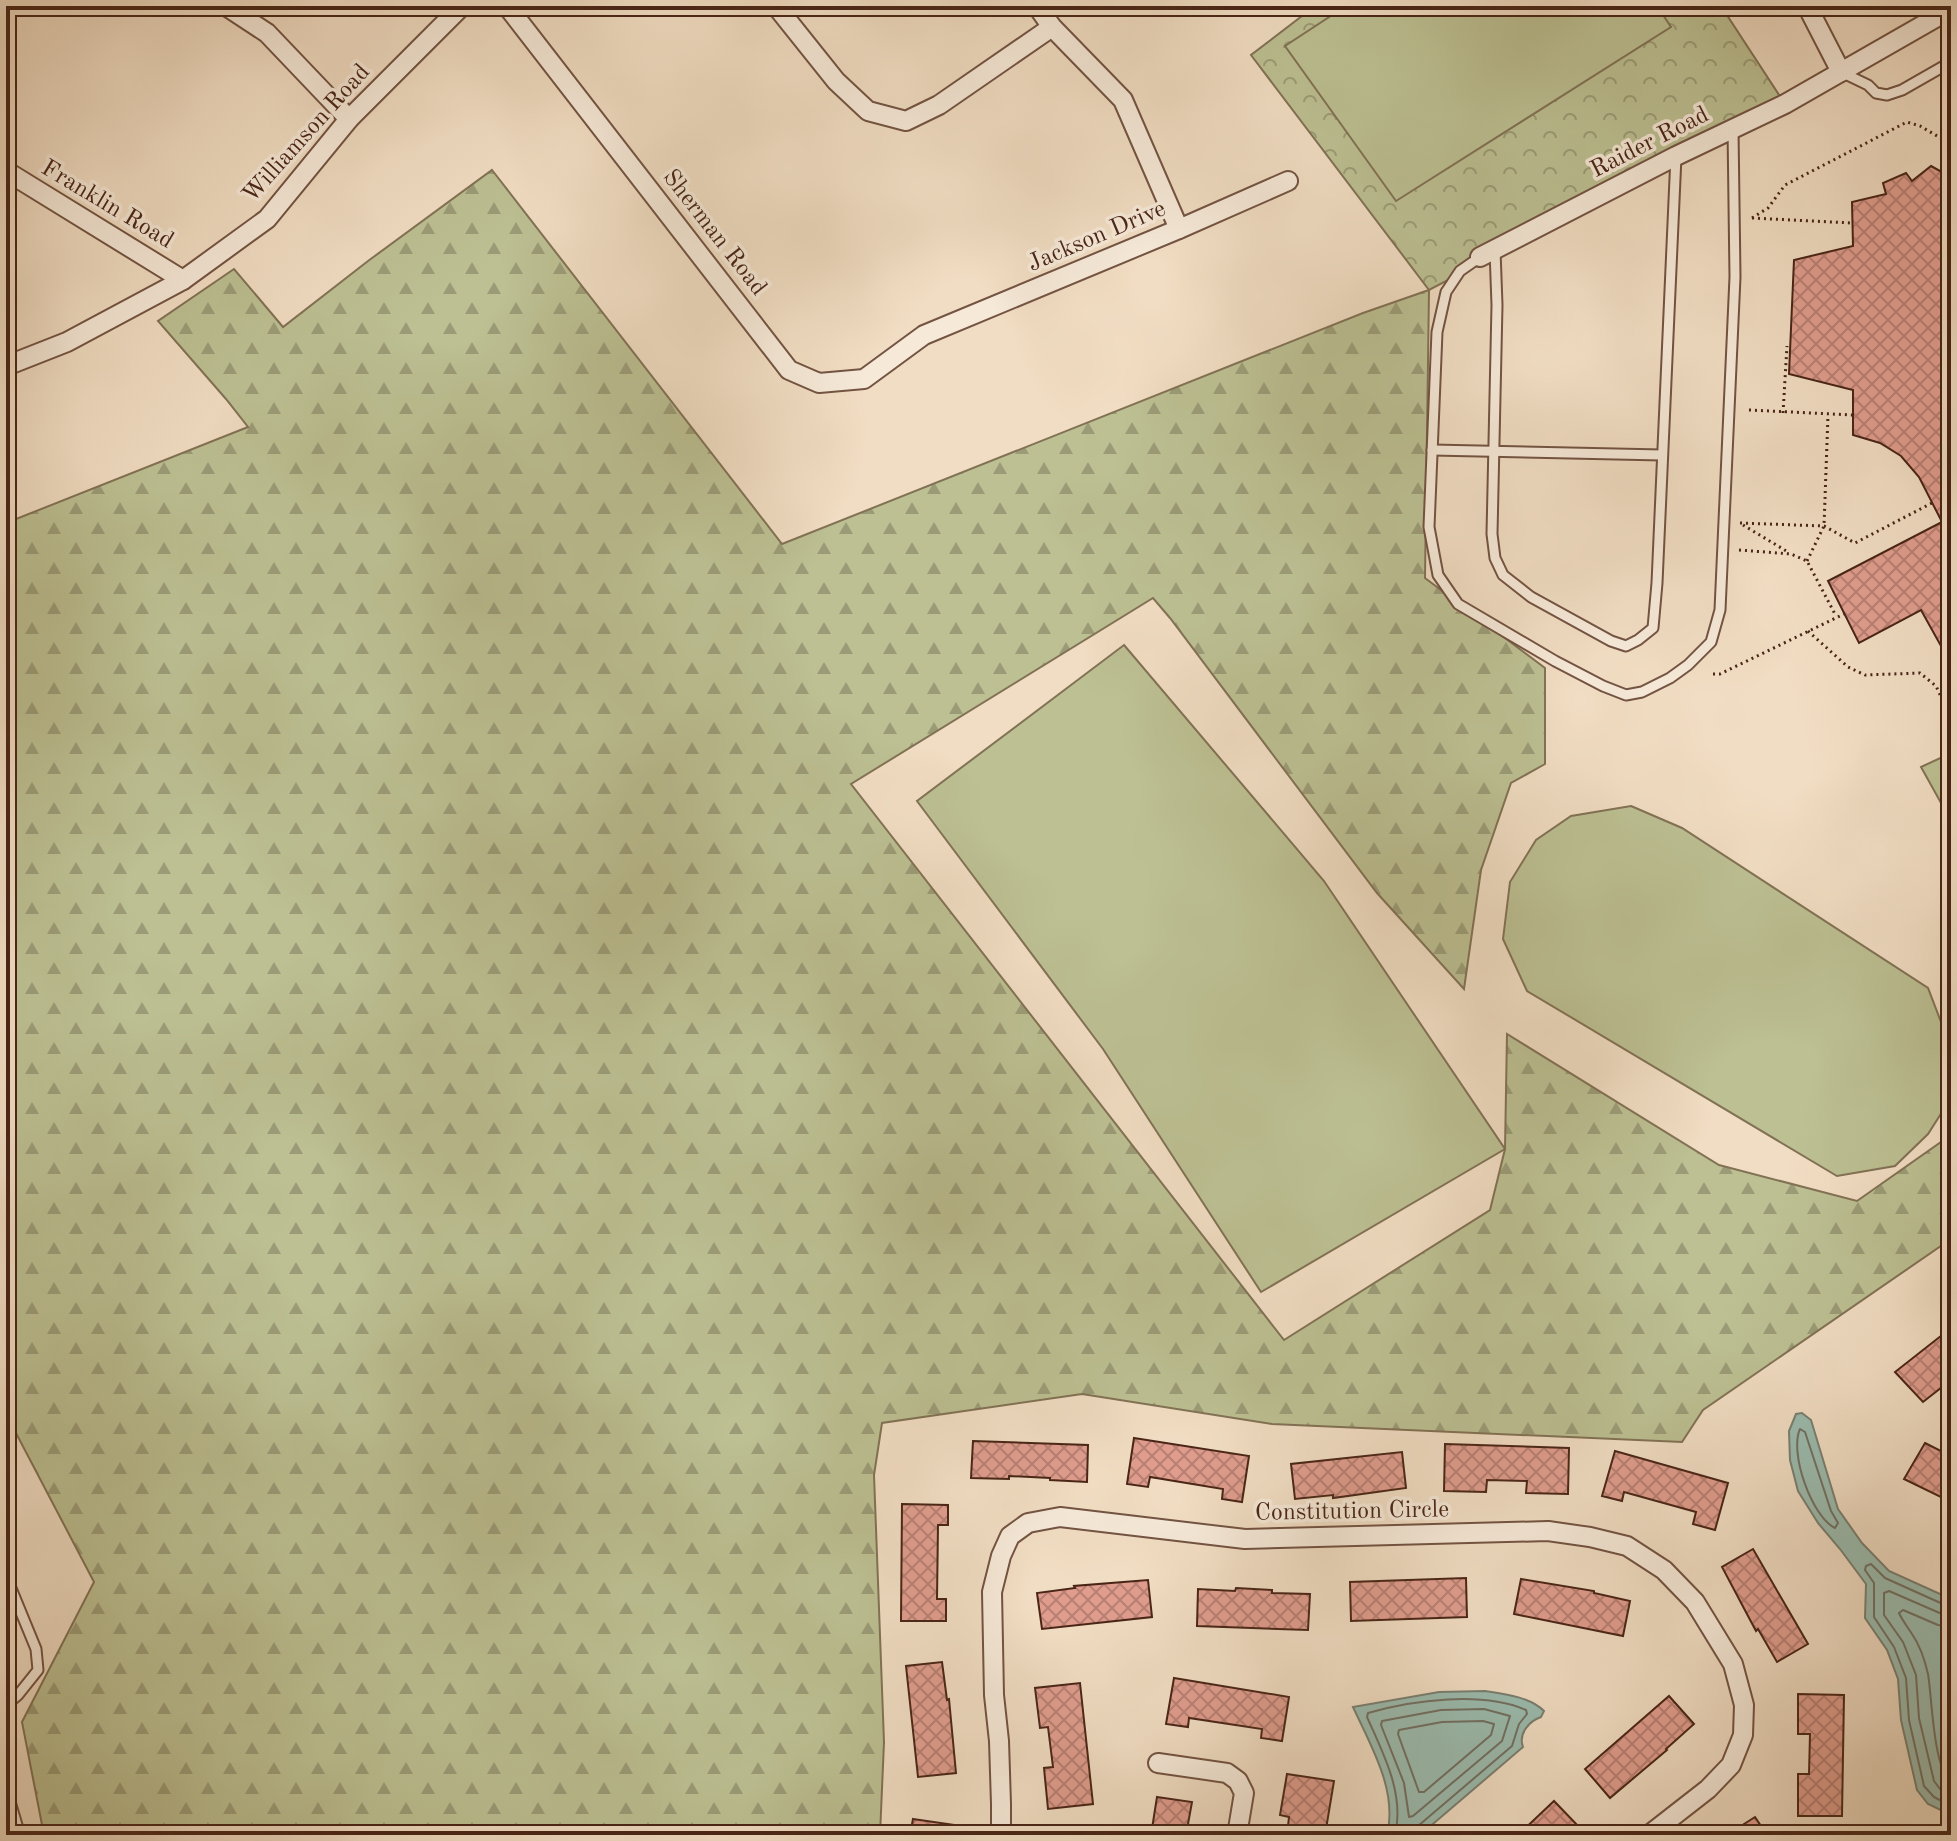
<svg xmlns="http://www.w3.org/2000/svg" width="1957" height="1841" viewBox="0 0 1957 1841" font-family="'Old Standard TT',serif">
  <defs>
    <pattern id="forest-firs" width="22" height="20" patternUnits="userSpaceOnUse" patternTransform="scale(2)"><rect width="22" height="20" fill="#bcc093"/><path d="M5 1l3.5 6h-7zM16 11l3.5 6h-7z" fill="#9b9c77"/></pattern>
    <pattern id="park-crowns" width="20" height="18" patternUnits="userSpaceOnUse" patternTransform="scale(2)"><rect width="20" height="18" fill="#bcc093"/><path d="M2 6a3 3 0 1 1 6 0M12 15a3 3 0 1 1 6 0" fill="none" stroke="#9b9c77"/></pattern>
    <pattern id="building-cross-hatch" width="8" height="8" patternUnits="userSpaceOnUse" patternTransform="scale(2)"><rect width="8" height="8" fill="#e09d8e"/><path d="M0 0l8 8M0 8l8-8" fill="none" stroke="#b88073"/></pattern>
  </defs>
  <rect width="100%" height="100%" fill="#f1ddc3"/>
  <filter id="stains"><feTurbulence type="fractalNoise" baseFrequency=".0025" numOctaves="4"/><feColorMatrix values="0 0 0 0 .2 0 0 0 0 .09 0 0 0 0 .02 0 0 0 .5 -.17"/></filter>
  <radialGradient id="worn" r=".72"><stop offset=".6" stop-color="#630" stop-opacity="0"/><stop offset="1" stop-color="#630" stop-opacity=".3"/></radialGradient>
  <path fill="url(#forest-firs)" stroke="#827255" stroke-width="2" d="M492 170 782 544 1363 313 1429 290 1425 578 1545 668V764L1511 783 1481 870 1464 989 1377 893 1170 618 1153 598 851 784 1284 1340 1490 1210 1505 1149 1507 1034 1719 1165 1857 1201 1951 1135V1239L1703 1410 1682 1442 1272 1424 1082 1394 882 1423 874 1475 884 1742 880 1835H44L22 1722 94 1582 6 1414V523L248 427 226 399 158 321 234 269 283 327 368 261Z"/>
  <path fill="url(#park-crowns)" stroke="#827255" stroke-width="2" d="M1315 6H1721L1785 104 1429 290 1251 55Z"/>
  <g fill="#bcc093" stroke="#827255" stroke-width="2">
    <path d="M1346 6H1657L1671 27 1396 201 1285 46Z"/>
    <path d="M1124 645 1324 881 1505 1149 1261 1292 1103 1049 917 801Z"/>
    <path d="M1951 753V821L1921 767Z"/>
    <path d="M1631 806 1682 828 1928 988 1951 1048V1098L1928 1134 1895 1166 1837 1176 1527 991 1503 939 1510 882 1536 840 1571 816Z"/>
  </g>
  <g fill="#9bbcaf" stroke="#7a8072" stroke-width="2">
    <path d="M1802 1413 1811 1420 1838 1509 1862 1543 1889 1571 1951 1599V1815L1928 1804 1917 1790 1901 1720 1898 1679 1887 1650 1865 1618 1866 1584 1840 1549 1818 1523 1798 1491 1790 1460 1789 1431 1796 1414Z"/>
    <path d="M1485 1691C1505 1694 1530 1697 1544 1711L1541 1717C1529 1721 1518 1734 1523 1747L1420 1835H1387C1398 1791 1371 1746 1353 1707L1439 1692Z"/>
  </g>
  <g fill="none" stroke-linecap="round" stroke-linejoin="round">
    <g stroke="#727063" stroke-width="2">
      <path d="M1800 1429 1805 1432 1831 1511 1838 1523 1835 1528C1812 1517 1789 1453 1800 1429Z"/>
      <path d="M1951 1605H1945L1885 1578 1871 1564 1866 1566 1865 1570 1874 1583V1617L1894 1647 1906 1678 1909 1720 1924 1786 1934 1797 1951 1806"/>
      <path d="M1951 1615 1942 1614 1889 1591 1884 1593V1615L1903 1642 1916 1675 1919 1718 1934 1781 1940 1789 1951 1794"/>
      <path d="M1951 1627 1938 1625 1903 1610 1899 1613C1902 1620 1907 1626 1912 1634 1919 1644 1925 1661 1928 1674 1932 1696 1933 1769 1951 1781"/>
      <path d="M1484 1709 1510 1716 1502 1741 1413 1816 1409 1817 1404 1783 1381 1725 1382 1721 1441 1710Z"/>
      <path d="M1483 1721 1494 1724 1491 1735 1424 1792H1419L1398 1734 1399 1730 1442 1722Z"/>
      <path d="M1395 1835C1405 1794 1383 1753 1367 1717L1368 1713C1413 1700 1482 1691 1526 1710L1527 1714 1519 1724 1512 1746 1418 1826 1415 1835"/>
    </g>
  </g>
  <g fill="url(#building-cross-hatch)" stroke="#492517" stroke-width="2">
    <path d="M1931 166 1951 177V664L1921 610 1859 643 1828 581 1942 522 1919 477 1901 456 1880 443 1853 435V390L1789 374 1794 260 1853 246 1852 202 1886 194 1883 183 1906 173 1912 181Z"/>
    <path d="M1951 1328V1380L1923 1402 1895 1372Z"/>
    <path d="M1134 1438 1249 1456 1242 1502 1222 1499 1223 1489 1150 1477 1148 1487 1127 1484Z"/>
    <path d="M973 1441 1088 1445 1087 1482 1050 1480V1478L1009 1476V1479L971 1478Z"/>
    <path d="M1925 1443 1951 1456V1502L1904 1479Z"/>
    <path d="M1445 1444 1569 1448 1568 1494 1526 1493 1527 1481 1487 1480 1486 1492 1444 1491Z"/>
    <path d="M1615 1451 1728 1483 1715 1530 1693 1524 1696 1512 1624 1492 1622 1501 1602 1496Z"/>
    <path d="M1402 1452 1406 1488 1333 1498V1495L1295 1499 1291 1464Z"/>
    <path d="M902 1504 948 1505V1525H938L937 1599H946V1621H901Z"/>
    <path d="M1753 1549 1808 1644 1777 1662 1758 1629 1756 1631 1722 1567Z"/>
    <path d="M1466 1578 1467 1617 1351 1621 1350 1582Z"/>
    <path d="M1521 1579 1594 1591V1593L1630 1601 1623 1636 1514 1614Z"/>
    <path d="M1148 1580 1152 1617 1042 1629 1037 1593 1075 1588 1074 1586Z"/>
    <path d="M1236 1588 1272 1590V1593L1310 1594 1308 1630 1197 1626 1198 1589 1235 1591Z"/>
    <path d="M942 1662 947 1700 949 1699 956 1773 918 1777 906 1666Z"/>
    <path d="M1174 1678 1289 1697 1282 1741 1261 1738 1262 1729 1189 1718 1188 1727 1166 1724Z"/>
    <path d="M1080 1683 1093 1804 1048 1809 1044 1768 1053 1767 1048 1727 1040 1728 1035 1688Z"/>
    <path d="M1798 1694 1844 1695 1842 1816H1798V1774H1809L1810 1734H1798Z"/>
    <path d="M1669 1696 1694 1724 1666 1749 1667 1750 1610 1798 1585 1769Z"/>
    <path d="M1287 1774 1334 1781 1325 1835H1287L1289 1817 1280 1815Z"/>
    <path d="M1157 1797 1192 1802 1186 1835H1151Z"/>
    <path d="M1554 1801 1580 1828 1572 1835H1518Z"/>
    <path d="M1755 1817 1767 1835H1727Z"/>
    <path d="M913 1819 962 1826V1835H910Z"/>
  </g>
  <g fill="none" stroke-linecap="round" stroke-linejoin="round">
    <defs>
      <g id="service">
        <path d="M1841 72 1868 85 1876 93 1887 95 1902 90 1951 62"/>
        <path d="M1495 250 1497 305 1492 534 1495 558 1503 575 1531 597 1611 641 1626 646 1638 640 1653 628 1657 583 1676 156"/>
        <path d="M1480 257 1460 271 1446 292 1437 332 1429 527 1438 575 1458 604 1555 661 1603 686 1626 695 1642 692 1670 678 1688 665 1711 642 1720 610 1735 277 1733 129"/>
        <path d="M1432 450 1662 455"/>
        <path d="M6 1576 36 1649 38 1670 18 1695 6 1705"/>
        <path d="M6 1788 20 1835"/>
      </g>
      <g id="minor">
        <path d="M226 6 267 33 349 119"/>
        <path d="M507 6 789 370 819 383 864 379 924 335 1179 229 1288 181"/>
        <path d="M776 6 836 81 868 111 906 121 939 105 1052 27"/>
        <path d="M1037 6 1052 27 1123 100 1179 229"/>
        <path d="M1807 6 1841 72"/>
        <path d="M6 171 183 280"/>
        <path d="M1480 257 1676 156 1785 104 1951 9"/>
        <path d="M6 366 67 342 183 280 267 219 349 119 462 6"/>
        <path d="M1158 1763 1227 1773 1238 1781 1244 1793 1237 1835"/>
        <path d="M1001 1835V1804L999 1741 994 1695 992 1592 1001 1556 1010 1536 1028 1523 1060 1517 1245 1539 1548 1531 1590 1537 1627 1546 1664 1570 1695 1602 1733 1664 1744 1705 1743 1735 1731 1765 1708 1789 1649 1835"/>
      </g>
    </defs>
    <use href="#service" stroke="#735342" stroke-width="13"/>
    <use href="#minor" stroke="#735342" stroke-width="22"/>
    <g stroke="#492517" stroke-width="3" stroke-dasharray="2 4" stroke-linecap="butt">
      <path d="M1752 218 1768 208 1785 185 1907 122 1920 126 1951 144"/>
      <path d="M1752 218 1852 223"/>
      <path d="M1749 410 1853 415"/>
      <path d="M1783 413 1787 346"/>
      <path d="M1740 523 1824 526 1855 543 1932 503"/>
      <path d="M1743 525 1788 552"/>
      <path d="M1739 550 1791 554 1807 561 1836 616"/>
      <path d="M1807 561 1824 526 1828 415"/>
      <path d="M1808 631 1848 667 1865 675 1920 673 1936 686 1951 718"/>
      <path d="M1713 674H1720L1844 614"/>
    </g>
    <use href="#service" stroke="#f6e9d8" stroke-width="9"/>
    <use href="#minor" stroke="#f6e9d8" stroke-width="18"/>
  </g>
  <g text-anchor="middle" dominant-baseline="central" stroke-width="7" stroke-linejoin="round" paint-order="stroke">
    <g font-size="24" fill="#492517" stroke="#f6e9d8">
      <text transform="translate(307 134) rotate(-48)">Williamson Road</text>
      <text transform="translate(1650 143) rotate(-27)">Raider Road</text>
      <text transform="translate(107 205) rotate(31)">Franklin Road</text>
      <text transform="translate(714 233) rotate(52)">Sherman Road</text>
      <text transform="translate(1097 237) rotate(-23)">Jackson Drive</text>
      <text transform="translate(1352 1512) rotate(-1)">Constitution Circle</text>
    </g>
  </g>
  <rect width="1957" height="1841" fill="none" stroke="#f1ddc3" stroke-width="32"/>
  <rect x="8" y="8" width="1941" height="1825" fill="none" stroke="#492517" stroke-width="4"/>
  <rect x="16" y="16" width="1925" height="1809" fill="none" stroke="#492517" stroke-width="2"/>
  <rect width="100%" height="100%" filter="url(#stains)"/>
  <rect width="100%" height="100%" fill="url(#worn)"/>
</svg>
